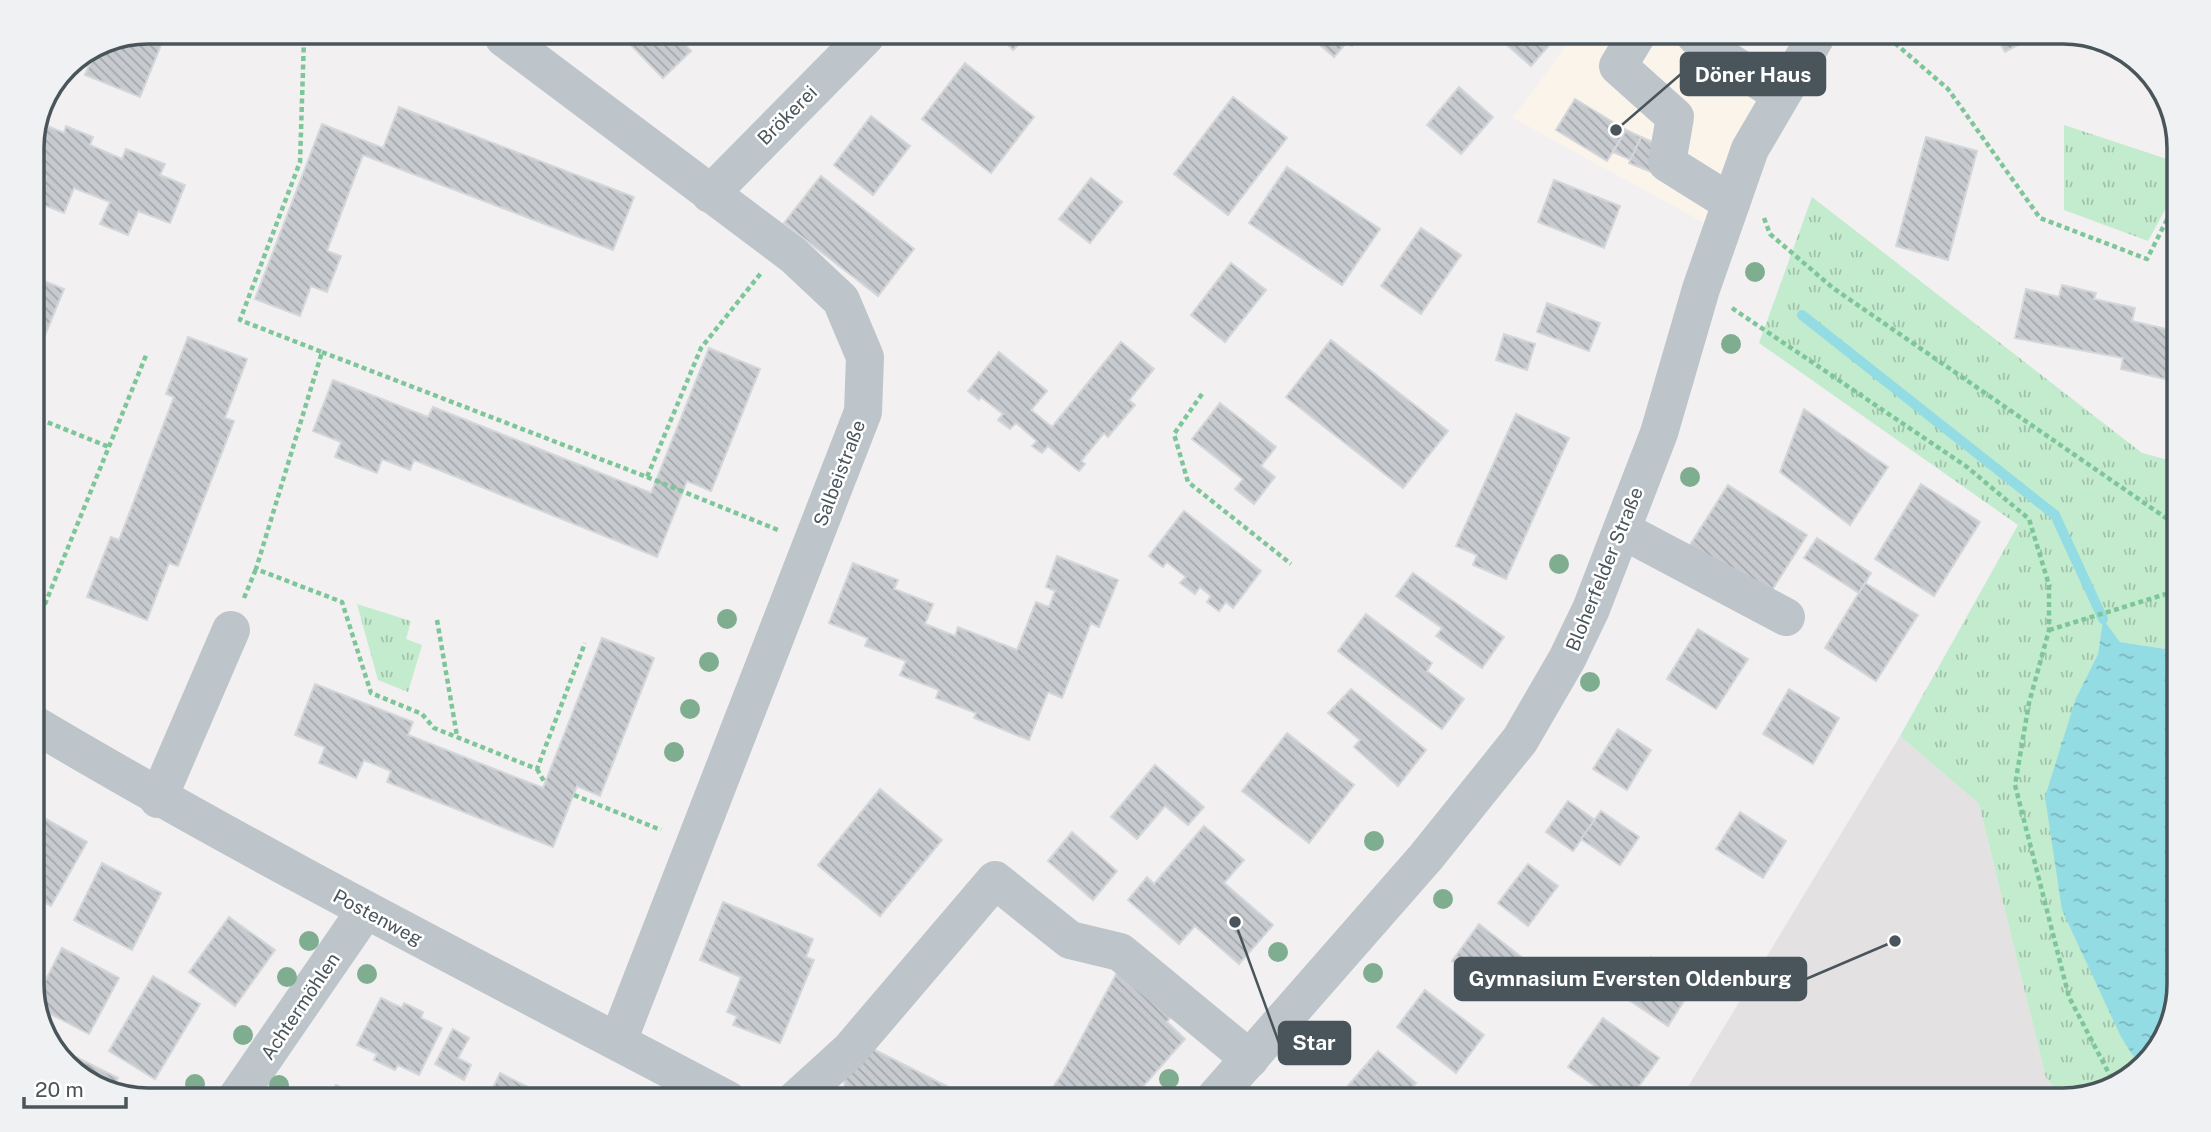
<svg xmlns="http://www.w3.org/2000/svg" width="2211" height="1132" viewBox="0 0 2211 1132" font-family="'Public Sans',sans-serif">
  <defs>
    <pattern id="grass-tufts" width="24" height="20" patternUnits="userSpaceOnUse" patternTransform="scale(1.75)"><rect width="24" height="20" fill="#c3ebce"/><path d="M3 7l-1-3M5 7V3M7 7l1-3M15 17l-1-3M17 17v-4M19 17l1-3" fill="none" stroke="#a0c1aa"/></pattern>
    <pattern id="water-ripples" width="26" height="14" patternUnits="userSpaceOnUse" patternTransform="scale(1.75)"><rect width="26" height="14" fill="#94dce4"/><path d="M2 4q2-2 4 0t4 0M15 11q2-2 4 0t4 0" fill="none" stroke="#7bb5bc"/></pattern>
    <pattern id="building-back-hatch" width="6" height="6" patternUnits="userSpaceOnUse" patternTransform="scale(1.75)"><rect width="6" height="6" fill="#c7cbcf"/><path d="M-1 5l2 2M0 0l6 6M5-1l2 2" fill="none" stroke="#a4a8ab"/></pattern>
  </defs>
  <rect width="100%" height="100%" fill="#f2f0f0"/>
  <path fill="#faf4eb" d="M1693 33 1780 94 1721 232 1513 118 1575 34Z"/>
  <path fill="#e3e1e1" d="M1900 736 1979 804 2046 1078 2065 1100H1680Z"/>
  <g fill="url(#grass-tufts)">
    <path d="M2064 125 2179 163V184L2148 241 2064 210Z"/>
    <path d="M1812 197 2142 453 2179 463V651L2120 642 2103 620 2098 654 2076 698 2121 1037 2140 1067 2127 1081 2065 1100 2046 1078 1979 804 1900 736 2018 525 1759 343Z"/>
    <path d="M357 604 411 621 406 639 422 645 408 692 378 680Z"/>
  </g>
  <path fill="url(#water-ripples)" d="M2103 619 2120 642 2179 651V984L2167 1036 2140 1067 2121 1037 2062 910 2045 797 2076 698 2098 654Z"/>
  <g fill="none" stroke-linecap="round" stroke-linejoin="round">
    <path stroke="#94dce4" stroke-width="10" d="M1802 315 2055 515 2103 619"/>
  </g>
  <g fill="url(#building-back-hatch)" stroke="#d4d7da" stroke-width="2">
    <path d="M1994 32H2042L2005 52Z"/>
    <path d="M1503 34H1559L1531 66 1499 38Z"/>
    <path d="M1314 35H1362L1352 46 1347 42 1334 57 1312 38Z"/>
    <path d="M1000 36H1027L1013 50Z"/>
    <path d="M635 38H679L691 51 663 78 629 43Z"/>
    <path d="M104 40H163L140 97 85 75 98 44Z"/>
    <path d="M965 63 1034 117 991 173 922 119Z"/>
    <path d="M1459 87 1493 117 1461 154 1427 125Z"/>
    <path d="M1233 97 1287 138 1228 215 1174 174Z"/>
    <path d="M1575 99 1626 130 1607 161 1556 130Z"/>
    <path d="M399 107 634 197 613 250 363 155 327 251 341 256 327 292 311 286 300 316 255 299 322 124 383 148Z"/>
    <path d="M871 116 910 146 873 195 834 165Z"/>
    <path d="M40 123 64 133 66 126 93 137 90 145 122 159 126 149 165 164 160 175 185 185 170 223 138 211 128 235 100 224 110 202 74 188 64 213 36 202 46 177 32 172V141Z"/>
    <path d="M1626 130 1641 137 1631 160 1613 152Z"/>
    <path d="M1641 137 1662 146 1651 172 1629 163Z"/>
    <path d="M1926 137 1977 151 1948 260 1896 246Z"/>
    <path d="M1287 167 1380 229 1342 285 1249 223Z"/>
    <path d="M821 176 914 249 878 296 784 223Z"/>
    <path d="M1091 178 1122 202 1090 243 1059 219Z"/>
    <path d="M1554 180 1620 206 1604 248 1538 222Z"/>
    <path d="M1421 228 1461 255 1421 314 1381 286Z"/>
    <path d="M1231 263 1266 290 1225 342 1191 315Z"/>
    <path d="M32 276 64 289 32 367Z"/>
    <path d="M2062 285 2096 293 2094 299 2135 308 2132 321 2179 332V378L2175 377 2174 381 2121 369 2123 358 2015 338 2026 289 2059 297Z"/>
    <path d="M1547 303 1600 323 1589 351 1537 332Z"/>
    <path d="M1504 334 1535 344 1527 370 1496 360Z"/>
    <path d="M188 337 247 359 225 418 234 421 178 566 169 563 147 620 87 597 111 537 119 540 174 397 166 394Z"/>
    <path d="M1331 340 1448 431 1403 488 1286 397Z"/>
    <path d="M1121 342 1154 369 1129 400 1135 405 1108 437 1104 433 1081 461 1085 464 1079 471 1048 446 1042 453 1032 446 1037 441 1016 423 1010 429 998 420 1003 414 981 397 979 400 968 391 999 352 1047 391 1031 410 1052 427Z"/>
    <path d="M709 348 760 369 711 491 687 481 657 557 414 460 410 470 382 459 377 473 335 457 341 442 313 431 333 380 428 417 433 407 651 493Z"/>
    <path d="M1220 403 1276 447 1261 466 1275 477 1254 504 1235 489 1243 479 1192 439Z"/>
    <path d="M1804 409 1888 467 1850 525 1780 472Z"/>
    <path d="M1516 414 1569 438 1506 579 1473 565 1477 555 1456 546Z"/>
    <path d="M1921 484 1980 522 1934 596 1875 559Z"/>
    <path d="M1728 485 1807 535 1767 598 1688 548Z"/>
    <path d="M1184 511 1261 571 1233 608 1226 602 1219 611 1207 602 1211 596 1200 587 1195 594 1180 583 1186 577 1167 562 1163 567 1149 556Z"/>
    <path d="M1817 538 1871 573 1859 593 1804 558Z"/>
    <path d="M1057 556 1118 580 1099 627 1091 623 1062 698 1048 692 1029 740 974 718 976 713 936 698 939 690 900 675 906 661 865 646 868 638 829 623 853 563 898 580 894 589 933 604 925 624 955 636 958 627 1017 650 1036 602 1049 607 1055 591 1046 587Z"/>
    <path d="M1413 573 1504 637 1482 668 1436 636 1442 628 1396 596Z"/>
    <path d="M1865 583 1918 615 1876 681 1825 648Z"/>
    <path d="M1366 614 1432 663 1427 671 1464 699 1442 729 1338 651Z"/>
    <path d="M1698 629 1748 659 1716 709 1667 679Z"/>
    <path d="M602 638 654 658 600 796 577 786 553 847 387 782 391 771 364 760 356 778 319 763 325 747 295 735 315 684 413 722 408 735 543 788Z"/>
    <path d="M1351 689 1426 750 1398 786 1354 747 1360 740 1328 713Z"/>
    <path d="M1789 689 1839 718 1813 764 1763 734Z"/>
    <path d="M1618 729 1651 750 1627 790 1593 769Z"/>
    <path d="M1287 733 1354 785 1309 843 1242 791Z"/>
    <path d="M1155 765 1204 807 1188 825 1165 806 1137 839 1111 817Z"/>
    <path d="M880 789 942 840 880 916 818 865Z"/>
    <path d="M1568 801 1595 820 1573 851 1546 832Z"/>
    <path d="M1601 811 1639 837 1620 865 1581 839Z"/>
    <path d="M1740 812 1786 841 1763 878 1716 849Z"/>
    <path d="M41 816 87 842 51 906 36 898 32 905V832Z"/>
    <path d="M1204 826 1244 860 1224 883 1273 925 1239 964 1195 926 1179 944 1128 900 1147 877 1154 884Z"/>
    <path d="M1072 832 1117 871 1093 900 1048 861Z"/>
    <path d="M102 863 161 893 132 950 74 920Z"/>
    <path d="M1528 864 1558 886 1528 926 1498 903Z"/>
    <path d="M723 902 813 939 806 957 814 960 780 1043 733 1025 737 1016 727 1012 741 977 700 960Z"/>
    <path d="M229 917 275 950 235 1006 189 972Z"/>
    <path d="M1479 924 1528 962 1501 998 1452 961Z"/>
    <path d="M62 948 119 978 89 1034 37 1007 35 1001Z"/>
    <path d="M1651 957 1694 985 1668 1026 1624 997Z"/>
    <path d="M1119 969 1174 1012 1167 1022 1185 1039 1131 1100H1038L1050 1092 1063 1072Z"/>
    <path d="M153 976 200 1004 155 1079 109 1051Z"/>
    <path d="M1425 990 1484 1035 1456 1073 1397 1027Z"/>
    <path d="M381 998 402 1008 404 1003 423 1012 421 1018 442 1028 419 1075 398 1065 395 1070 374 1060 377 1054 357 1045Z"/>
    <path d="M1603 1018 1659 1058 1629 1100H1615L1568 1067Z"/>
    <path d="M453 1029 469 1038 458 1058 471 1065 464 1080 435 1064Z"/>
    <path d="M871 1048 974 1100H846L844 1079Z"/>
    <path d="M64 1051 118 1078 111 1092 96 1088 61 1057Z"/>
    <path d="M1378 1051 1416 1083 1401 1100H1348L1341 1094Z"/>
    <path d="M500 1073 536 1091 532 1100H487Z"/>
    <path d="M336 1085 365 1100H328Z"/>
    <path d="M1553 1089 1569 1100H1545Z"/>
  </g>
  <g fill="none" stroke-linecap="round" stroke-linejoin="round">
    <g stroke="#7ec69a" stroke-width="4.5" stroke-dasharray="5 3.5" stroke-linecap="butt">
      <path d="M1882 32 1948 89 2040 218 2147 259 2179 196"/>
      <path d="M304 39 300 162 240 320 322 352 256 569 342 602 371 693 422 714 434 728 537 769 585 643"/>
      <path d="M1764 218 1770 234 1833 288 2179 527"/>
      <path d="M1732 308 1967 467 2029 519 2049 585V630L2029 703 2015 785 2069 997 2115 1085"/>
      <path d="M322 352 647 477 701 348 761 273"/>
      <path d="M1202 394 1174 434 1188 482 1291 564"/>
      <path d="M32 416 109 447"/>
      <path d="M647 477 778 530"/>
      <path d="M244 598 256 569"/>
      <path d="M437 620 457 736"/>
      <path d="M2049 630 2179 590"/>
      <path d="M32 636 147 353"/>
      <path d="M537 769 545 783"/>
      <path d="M574 795 661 830"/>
    </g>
    <g stroke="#bdc5cb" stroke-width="38">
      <path d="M1638 33 1618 66 1675 117 1667 163 1731 203"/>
      <path d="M1693 33 1707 48 1780 94"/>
      <path d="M504 38 793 255 841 300 865 357 863 412 618 1041"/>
      <path d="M710 194 865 37"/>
      <path d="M1622 530 1786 617"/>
      <path d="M32 723C259 858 495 977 728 1100"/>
      <path d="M158 799 231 630"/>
      <path d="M235 1100 365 911"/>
      <path d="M795 1100 850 1050 995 880 1070 940 1120 952 1250 1059"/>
      <path d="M1213 1100 1426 857 1520 740 1567 659 1591 609 1659 433 1701 289 1750 149 1818 33"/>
    </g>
  </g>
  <g fill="#7fad90">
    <circle cx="1755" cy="272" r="10"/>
    <circle cx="1731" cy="344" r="10"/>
    <circle cx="1690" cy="477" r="10"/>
    <circle cx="1559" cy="564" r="10"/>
    <circle cx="727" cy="619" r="10"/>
    <circle cx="709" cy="662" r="10"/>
    <circle cx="1590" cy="682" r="10"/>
    <circle cx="690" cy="709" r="10"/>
    <circle cx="674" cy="752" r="10"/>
    <circle cx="1374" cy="841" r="10"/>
    <circle cx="1443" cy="899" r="10"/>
    <circle cx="309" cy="941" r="10"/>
    <circle cx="1278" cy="952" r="10"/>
    <circle cx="1373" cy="973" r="10"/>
    <circle cx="367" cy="974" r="10"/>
    <circle cx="287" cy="977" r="10"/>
    <circle cx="243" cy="1035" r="10"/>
    <circle cx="1169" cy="1079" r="10"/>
    <circle cx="195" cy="1084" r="10"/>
    <circle cx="279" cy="1085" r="10"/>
  </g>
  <g text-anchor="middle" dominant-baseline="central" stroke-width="5" stroke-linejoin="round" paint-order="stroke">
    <g font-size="19" fill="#49555b" stroke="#fff">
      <text transform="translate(787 115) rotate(-45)">Brökerei</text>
      <text transform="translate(839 473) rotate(-69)">Salbeistraße</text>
      <text transform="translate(1604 569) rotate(-68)">Bloherfelder Straße</text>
      <text transform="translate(378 917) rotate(28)">Postenweg</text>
      <text transform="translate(300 1006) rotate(-56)">Achtermöhlen</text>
    </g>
  </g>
  <path d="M0 0H2211V1132H0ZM148 44H2063A104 104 0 0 1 2167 148V984A104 104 0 0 1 2063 1088H148A104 104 0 0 1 44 984V148A104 104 0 0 1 148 44Z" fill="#f0f1f2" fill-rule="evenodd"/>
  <path fill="none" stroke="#49555b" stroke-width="3.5" d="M148 44H2063A104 104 0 0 1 2167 148V984A104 104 0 0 1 2063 1088H148A104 104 0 0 1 44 984V148A104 104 0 0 1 148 44Z"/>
  <path fill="none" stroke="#49555b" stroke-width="2.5" d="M1616 130L1681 74M1895 941L1806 979M1235 922L1279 1043"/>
  <g fill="#49555b" stroke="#fff" stroke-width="2.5">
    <circle cx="1616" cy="130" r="7"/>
    <circle cx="1895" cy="941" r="7"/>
    <circle cx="1235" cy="922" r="7"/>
  </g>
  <g fill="#49555b" stroke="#49555b" stroke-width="2.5">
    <rect x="1681" y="53" width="144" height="42" rx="7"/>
    <rect x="1455" y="958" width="351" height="42" rx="7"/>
    <rect x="1279" y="1022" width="71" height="42" rx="7"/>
  </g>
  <g font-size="21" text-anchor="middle" font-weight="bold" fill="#fff">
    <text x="1753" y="82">Döner Haus</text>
    <text x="1630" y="986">Gymnasium Eversten Oldenburg</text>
    <text x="1314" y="1050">Star</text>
  </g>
  <path d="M24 1097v10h102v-10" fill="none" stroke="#49555b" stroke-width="3.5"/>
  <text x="35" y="1097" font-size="21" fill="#49555b" stroke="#ffffff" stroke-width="5" paint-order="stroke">20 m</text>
</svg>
